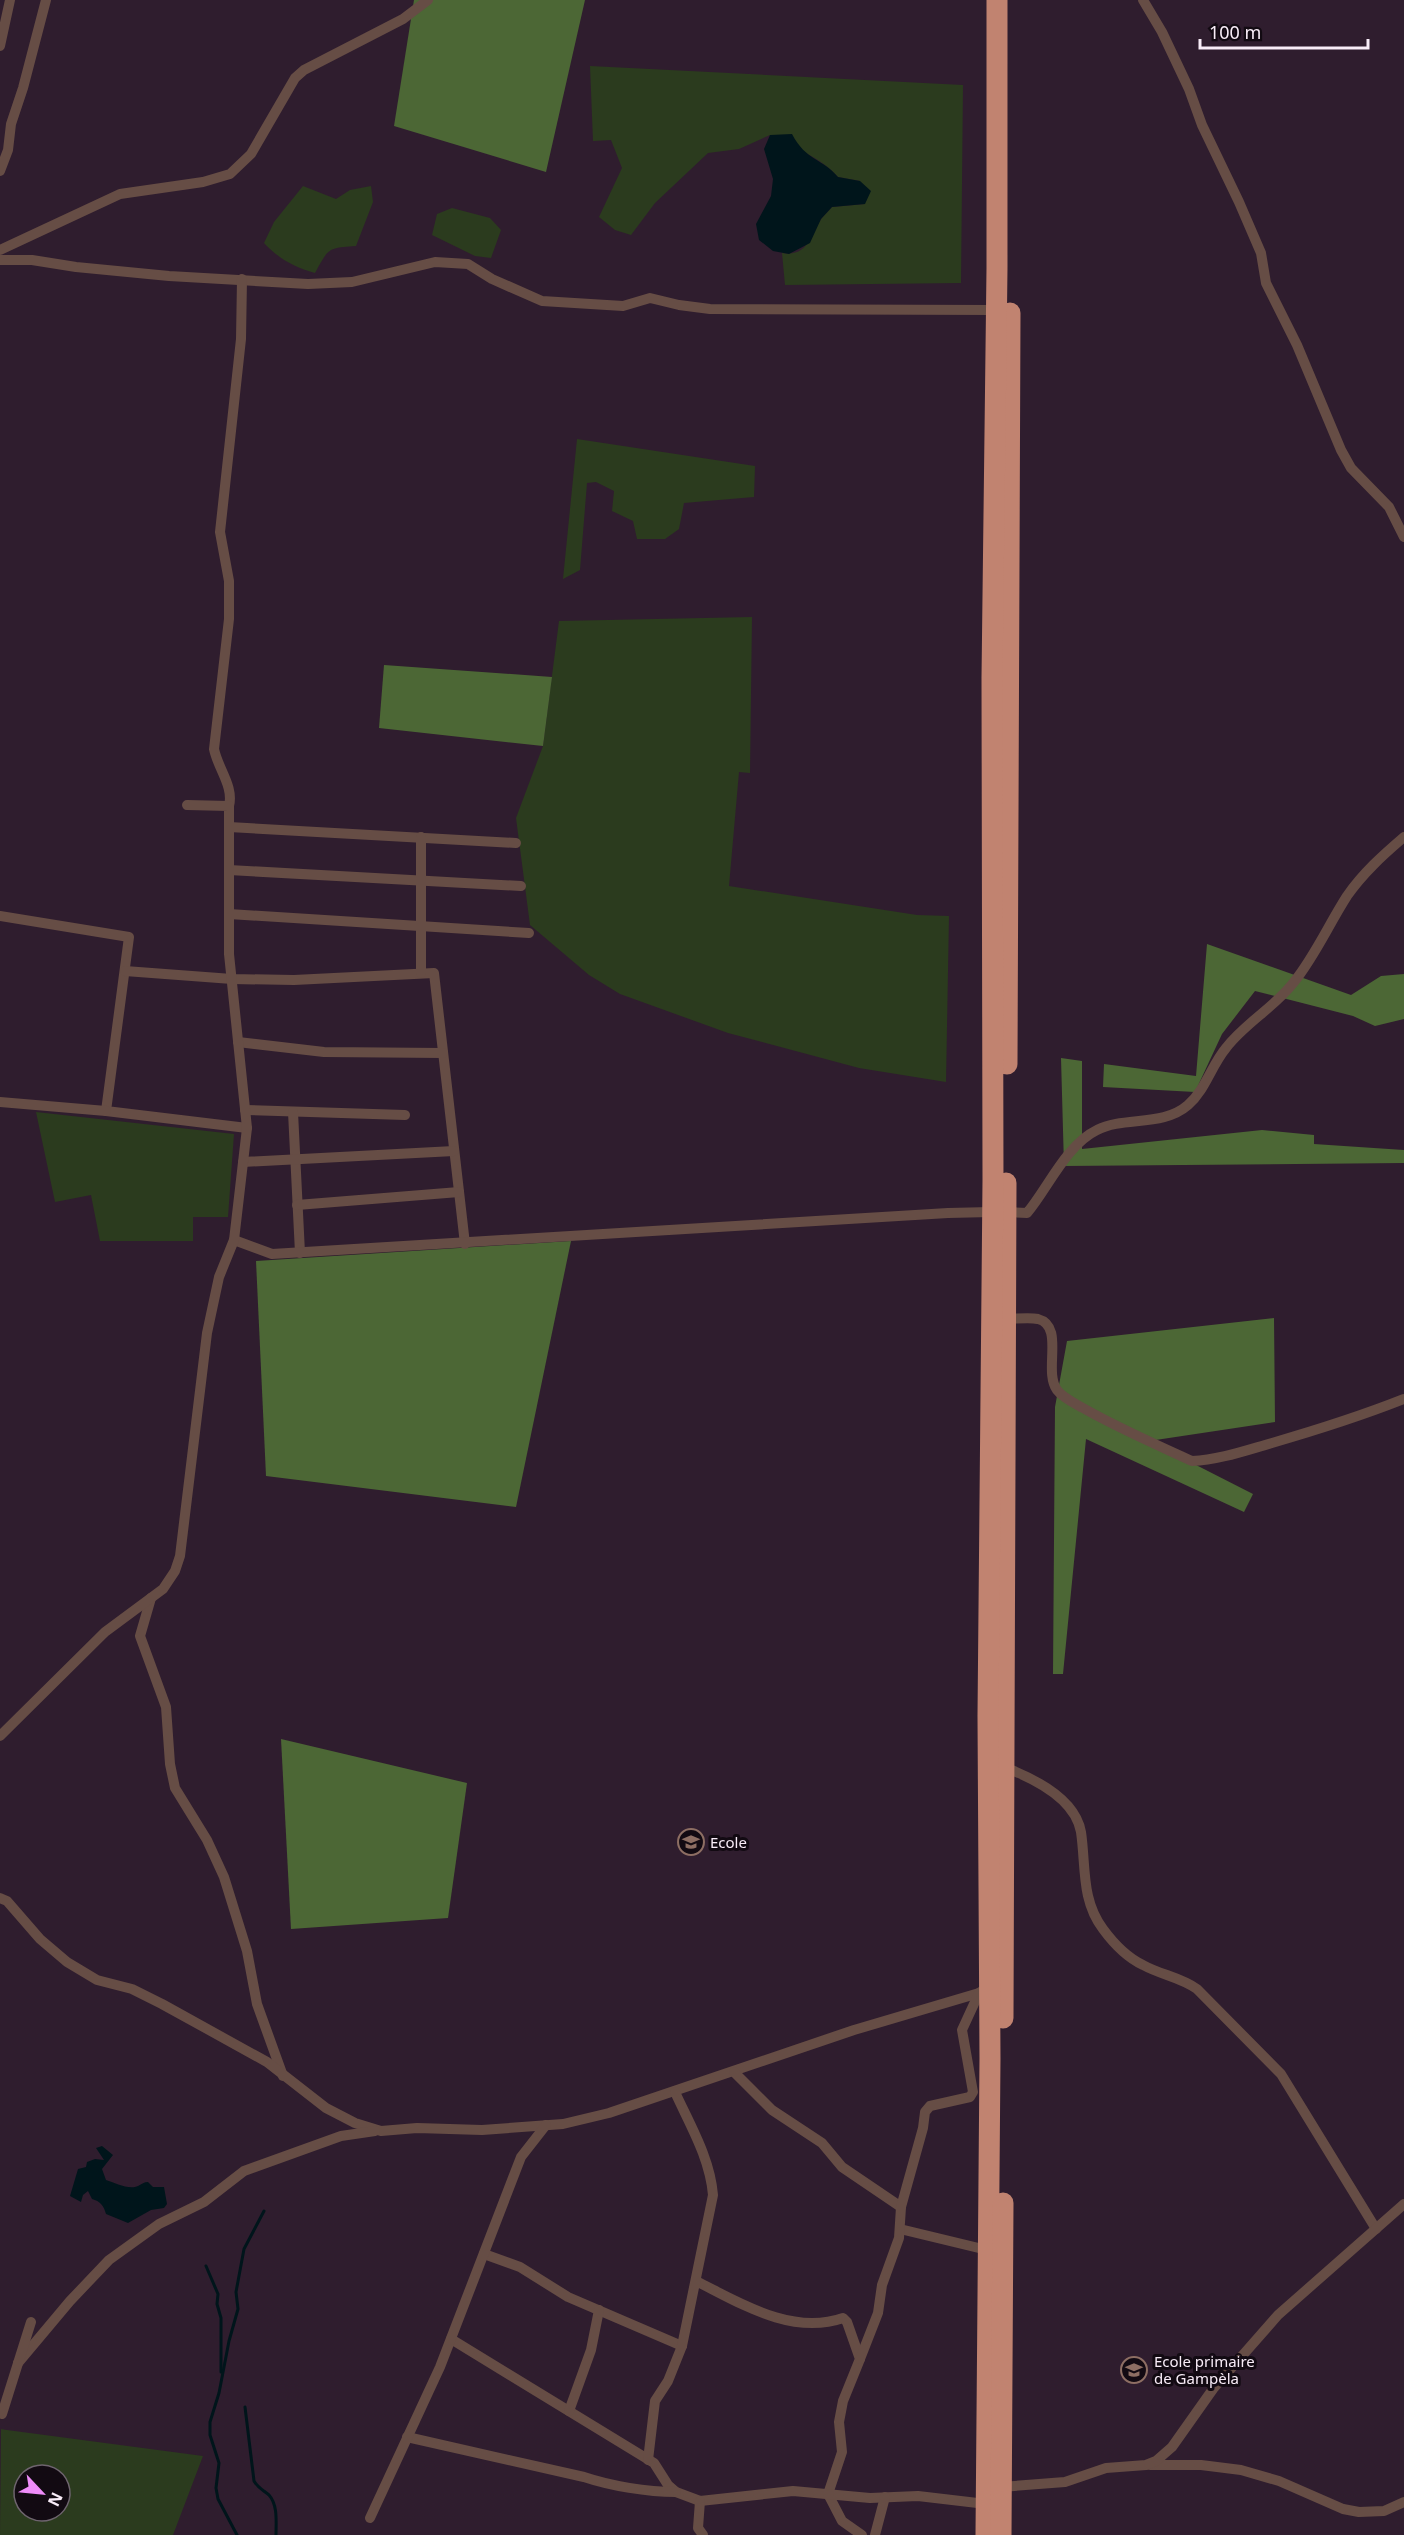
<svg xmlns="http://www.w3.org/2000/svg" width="1404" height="2535" viewBox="0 0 1404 2535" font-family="'Noto Sans',sans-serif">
  <rect width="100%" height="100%" fill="#2f1d2e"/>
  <g fill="#2b3b1e" fill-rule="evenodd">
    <path d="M590 66 963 85 961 283 785 285 782 253C809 258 811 232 822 218 825 214 829 211 832 207L865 204 860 181 838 177C823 159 791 145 770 135L739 149 708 153 655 203 631 235 615 230 599 217 622 168 611 140 593 141Z"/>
    <path d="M303 186 336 199 350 190 371 186 373 202 356 246C327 248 329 248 315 273 294 267 279 259 264 243L274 222Z"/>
    <path d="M452 208 490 218 501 230 491 258 475 256 432 235 437 214Z"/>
    <path d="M577 439 755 466 754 497 684 503 679 529 665 539H637L633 521 612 511 614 491 596 482 587 483 580 570 563 579Z"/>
    <path d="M752 617 750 773 739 772 729 886 917 915 949 916 946 1082 859 1068 728 1033 620 994 589 975 530 925 516 818 543 746 559 621Z"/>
    <path d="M36 1112 234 1134 228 1217H193V1241H100L91 1195 55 1202Z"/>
    <path d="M1 2429 7 2430 203 2456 173 2535H0ZM24 2475H60V2511H24Z"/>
  </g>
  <g fill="#4c6735">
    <path d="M414 0H585L546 172 394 126Z"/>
    <path d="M384 665 552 677 543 746 379 728Z"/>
    <path d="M1207 944 1351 995 1381 976 1404 974V1019L1375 1026 1353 1016 1255 991 1222 1034 1195 1092 1103 1087 1104 1064 1196 1076Z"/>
    <path d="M1061 1058 1082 1061V1149L1262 1130 1314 1135V1144L1404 1150V1163L1064 1166Z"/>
    <path d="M571 1241 516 1507 266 1476 256 1261Z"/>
    <path d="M1274 1318 1275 1422 1149 1441 1253 1494 1244 1512 1086 1439 1063 1674H1053L1055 1407 1067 1341Z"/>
    <path d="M281 1739 467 1783 448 1918 291 1929Z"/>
  </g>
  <g fill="#00151b">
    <path d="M792 134C806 161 822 158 838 177L860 181 871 191 865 204 832 207 821 219 810 243 789 254 773 251 759 240 756 224 771 196 773 179 764 149 770 135Z"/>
    <path d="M102 2146 113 2155 102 2169 106 2180C115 2183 129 2190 138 2186 142 2184 144 2182 148 2182L153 2187H164L167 2204 164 2208 151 2210 128 2223 106 2214C104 2206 100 2201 92 2199L88 2191 83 2195 81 2202 70 2196 78 2169 86 2167 87 2162 95 2159 104 2160 96 2148Z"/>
  </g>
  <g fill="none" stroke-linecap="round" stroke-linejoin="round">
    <g stroke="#00151b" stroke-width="3">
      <path d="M206 2266 218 2294 217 2304 221 2318V2372"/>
      <path d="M245 2407 254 2481C258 2488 263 2490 269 2495 278 2505 276 2522 276 2535"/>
      <path d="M237 2535 218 2499 216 2488 219 2463 210 2435V2422L219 2393 229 2341 238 2309 236 2292 244 2249 264 2211"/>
    </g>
    <g stroke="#664d45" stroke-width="10">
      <path d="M1143 0 1162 32 1189 89 1202 125 1239 202 1261 253 1266 283 1297 345 1341 450 1351 468 1389 507 1404 537"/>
      <path d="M0 46 10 0"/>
      <path d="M0 171 8 150 11 124 23 88 46 0"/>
      <path d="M0 250 120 194 203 182 230 174 251 154 295 78 304 70 403 19 428 0"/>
      <path d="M0 260H32L76 267 169 276 308 284 352 282 435 262 468 264 492 279 542 301 623 306 650 298 679 305 710 309 995 310"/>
      <path d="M229 806C234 786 218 769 214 749L229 619V581L220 532 241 339 242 279"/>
      <path d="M229 827 516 843"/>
      <path d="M229 870 521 886"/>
      <path d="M229 914 529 933"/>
      <path d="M0 916 129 937 106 1111 247 1128"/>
      <path d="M125 971 232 979 294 980 434 973 465 1244"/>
      <path d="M421 973V837"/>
      <path d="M238 1042 324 1052 443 1053"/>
      <path d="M0 1102 106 1111"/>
      <path d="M245 1110 405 1115"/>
      <path d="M293 1112 300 1253"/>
      <path d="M243 1162 454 1151"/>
      <path d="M297 1205 459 1192"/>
      <path d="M1006 1212 1027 1213C1048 1188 1066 1145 1097 1130 1124 1116 1163 1127 1188 1105 1206 1089 1211 1066 1226 1048 1245 1023 1275 1007 1294 982 1315 956 1329 924 1347 896 1363 873 1383 855 1404 837"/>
      <path d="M234 1240 272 1254 948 1213 991 1212"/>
      <path d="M1006 1319C1016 1319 1029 1317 1038 1319 1065 1326 1043 1371 1057 1390 1063 1398 1074 1403 1083 1408 1118 1428 1155 1444 1192 1461 1219 1460 1247 1450 1272 1443 1317 1430 1361 1416 1404 1399"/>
      <path d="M151 1598 140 1636 166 1707 170 1764 175 1788 207 1840 224 1877 247 1951 257 2004 283 2076"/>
      <path d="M0 1736 105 1632 163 1589 175 1571 180 1556 207 1333 219 1277 234 1240 247 1128 229 954V806L187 805"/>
      <path d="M1004 1767C1033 1778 1075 1798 1081 1832 1086 1866 1081 1900 1103 1929 1114 1944 1126 1957 1143 1965 1161 1975 1180 1977 1197 1989L1281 2074 1376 2229"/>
      <path d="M0 1898 7 1901 40 1939 67 1962 97 1980 132 1989 162 2004 267 2062 326 2108 355 2123 381 2131 417 2128 482 2130 563 2124 609 2113 854 2030 979 1993 989 1986"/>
      <path d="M734 2072 772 2110 822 2143 842 2167 901 2207"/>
      <path d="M900 2229 987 2250"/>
      <path d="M484 2254 520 2267 568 2297 682 2346"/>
      <path d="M696 2281C740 2303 792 2336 843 2318L847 2322 860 2359 843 2401 839 2422 842 2452 828 2494 842 2521 862 2535"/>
      <path d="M451 2339 654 2463 668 2485 676 2492 700 2501 793 2491 870 2498 918 2496 986 2504"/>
      <path d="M860 2359 878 2313 882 2285 899 2238 901 2207 923 2128 925 2112 930 2106 970 2097 973 2092 962 2030 979 1993"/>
      <path d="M18 2363 70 2301 109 2260 159 2224 204 2202 244 2171 341 2136 375 2131"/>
      <path d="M569 2411 591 2350 599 2310"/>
      <path d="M2 2414 31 2322"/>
      <path d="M407 2437 584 2477C611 2486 647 2492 676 2492"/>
      <path d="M648 2460 655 2401 668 2381 682 2346 713 2195C710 2158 690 2125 675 2092"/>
      <path d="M1150 2465H1201L1241 2470 1279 2481 1343 2509 1359 2512 1384 2511 1404 2502"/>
      <path d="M1001 2487 1065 2482 1106 2468 1146 2465 1156 2461 1172 2447 1213 2389 1278 2315 1404 2204"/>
      <path d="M700 2501 698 2528 703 2535"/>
      <path d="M370 2518 440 2367 521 2157 546 2125"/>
      <path d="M875 2535 885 2497"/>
    </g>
    <g stroke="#c18370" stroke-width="21">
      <path d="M1007 1064 1010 313"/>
      <path d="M1003 2018 1006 1183"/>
      <path d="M986 2535 990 2058 988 1716 993 1180 992 678 997 268V0"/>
      <path d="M1001 2535 1003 2203"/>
    </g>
  </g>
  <defs>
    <symbol id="school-ring" viewBox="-11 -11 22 22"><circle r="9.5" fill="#120a12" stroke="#8d6e63" stroke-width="1.5"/><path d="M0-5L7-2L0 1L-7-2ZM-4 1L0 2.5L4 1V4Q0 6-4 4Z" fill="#8d6e63"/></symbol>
  </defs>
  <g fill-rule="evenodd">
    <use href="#school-ring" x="676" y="1827" width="30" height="30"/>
    <use href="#school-ring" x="1119" y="2355" width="30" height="30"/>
  </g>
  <g text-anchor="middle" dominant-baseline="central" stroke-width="6" stroke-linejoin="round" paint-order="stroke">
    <g font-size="15" fill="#f8ecf7" stroke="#120a12" text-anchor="start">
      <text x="710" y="1842">Ecole</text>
      <text x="1154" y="2361">Ecole primaire<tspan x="1154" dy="17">de Gampèla</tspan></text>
    </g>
  </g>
  <g transform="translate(42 2493) rotate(116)"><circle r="28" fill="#120a12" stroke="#6e646e" stroke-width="1.5"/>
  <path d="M0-4.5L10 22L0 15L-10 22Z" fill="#ee8cf8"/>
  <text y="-9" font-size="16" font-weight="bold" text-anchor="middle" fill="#f8ecf7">N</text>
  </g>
  <path d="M1200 39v9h168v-9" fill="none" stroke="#f8ecf7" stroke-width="3"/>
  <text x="1209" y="39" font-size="18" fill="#f8ecf7" stroke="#120a12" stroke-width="4.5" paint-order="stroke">100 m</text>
</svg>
